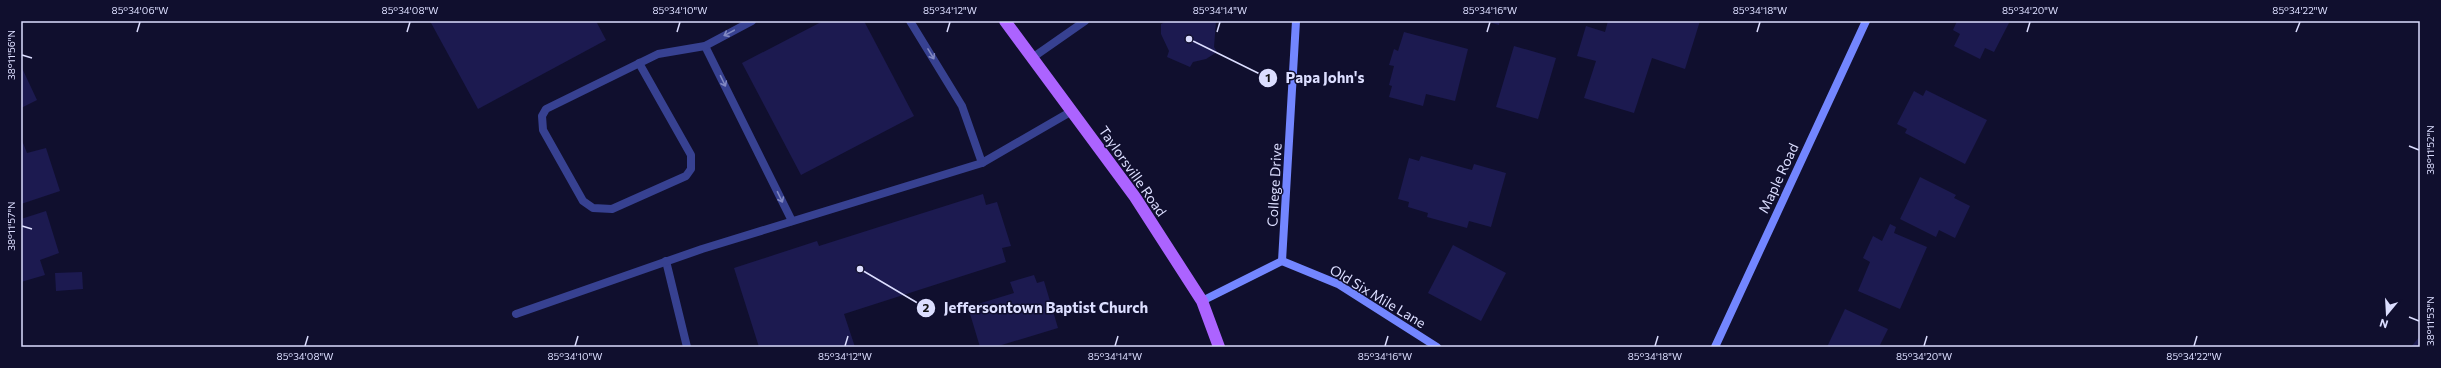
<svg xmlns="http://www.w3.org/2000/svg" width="2441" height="368" viewBox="0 0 2441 368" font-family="Commissioner,sans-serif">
  <rect width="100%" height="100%" fill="#100f2e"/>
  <g fill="#1c1a50">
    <path d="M430 21H596L606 40 478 109Z"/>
    <path d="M823 21H864L914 116 801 175 742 63Z"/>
    <path d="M1167 21H1216L1214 47 1217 52 1206 59 1193 62 1190 67 1167 57 1169 51 1161 34V24Z"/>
    <path d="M1485 21H1500L1499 25Z"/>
    <path d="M1608 21H1700L1685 69 1652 58 1634 113 1584 98 1596 61 1577 56 1586 26 1605 32Z"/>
    <path d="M1957 21H2010L1994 52 1985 48 1980 59 1954 46 1960 34 1953 30Z"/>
    <path d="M1404 32 1468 49 1455 101 1426 94 1423 106 1389 97 1392 86 1389 85 1394 66 1389 65 1394 49 1398 51Z"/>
    <path d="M1514 46 1556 58 1538 119 1496 107Z"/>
    <path d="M21 66 37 100 21 108Z"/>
    <path d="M1926 90 1987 120 1965 164 1905 133 1907 129 1897 124 1914 91 1923 96Z"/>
    <path d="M21 138 27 153 46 148 60 191 21 204Z"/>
    <path d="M1421 156 1472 170 1474 164 1506 173 1491 227 1469 221 1467 228 1427 217 1428 213 1408 207 1409 202 1398 199 1409 158 1419 161Z"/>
    <path d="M1920 177 1956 195 1954 198 1970 206 1955 238 1939 230 1936 237 1900 219Z"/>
    <path d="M983 194 986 205 997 202 1011 246 1002 248 1006 262 844 314 855 347H759L734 268 817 241 819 246Z"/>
    <path d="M46 211 59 253 40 260 45 275 21 282V219Z"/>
    <path d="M1890 224 1896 227 1894 233 1927 247 1900 309 1858 291 1870 262 1863 258 1873 236 1882 241Z"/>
    <path d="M1453 245 1506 273 1481 321 1428 293Z"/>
    <path d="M82 272 83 289 56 291 55 273Z"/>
    <path d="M1034 275 1037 283 1044 281 1058 328 995 347H980L968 307 1014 293 1010 282Z"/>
    <path d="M1845 309 1888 329 1879 347H1827Z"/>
    <path d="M2420 336V347H2411Z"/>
  </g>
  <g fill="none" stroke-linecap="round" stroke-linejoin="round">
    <g stroke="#374191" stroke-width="8">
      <path d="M910 21 962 106 982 163"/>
      <path d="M705 46 792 221"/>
      <path d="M1032 58 1085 21"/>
      <path d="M639 63 691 155V169L686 176 612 209 593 208 583 201 543 130 542 116 546 109 658 54 705 46 752 21"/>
      <path d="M666 261 687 347"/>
      <path d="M516 314 702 249 982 163 1072 111"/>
    </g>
    <g stroke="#7386ff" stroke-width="8">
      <path d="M1282 261 1296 21"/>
      <path d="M1282 261 1338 284 1437 347"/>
      <path d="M1202 301 1282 261"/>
      <path d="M1715 347 1866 21"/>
    </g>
    <path stroke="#ac63ff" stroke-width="12" d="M1005 21 1135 197 1202 301 1219 347"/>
  </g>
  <defs><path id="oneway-shaft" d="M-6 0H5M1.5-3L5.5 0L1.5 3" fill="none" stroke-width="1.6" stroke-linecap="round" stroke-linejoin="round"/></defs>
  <g stroke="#8188c2">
    <use href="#oneway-shaft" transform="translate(729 33) rotate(152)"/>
    <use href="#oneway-shaft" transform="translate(931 54) rotate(59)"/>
    <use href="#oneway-shaft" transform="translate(723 81) rotate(64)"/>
    <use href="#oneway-shaft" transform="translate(780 197) rotate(64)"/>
  </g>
  <path fill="none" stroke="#dcdeff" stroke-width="1.5" d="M137 32 140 22M407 32 410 22M677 32 680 22M947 32 950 22M1217 32 1220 22M1487 32 1490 22M1757 32 1760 22M2027 32 2030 22M2296 32 2300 22M22 55 32 58M2409 146 2419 150M22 226 32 229M2409 317 2419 321M305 346 308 336M575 346 578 336M845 346 848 336M1115 346 1118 336M1385 346 1388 336M1655 346 1658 336M1924 346 1927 336M2194 346 2197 336"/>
  <g text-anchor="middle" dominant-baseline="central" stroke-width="3" stroke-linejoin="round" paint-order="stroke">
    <g font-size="14" fill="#dcdeff" stroke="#100f2e">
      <text transform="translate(1133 171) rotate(55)">Taylorsville Road</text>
      <text transform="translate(1778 178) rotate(-65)">Maple Road</text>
      <text transform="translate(1274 185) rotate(-87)">College Drive</text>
      <text transform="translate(1378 296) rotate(31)">Old Six Mile Lane</text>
    </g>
  </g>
  <path fill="none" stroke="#dcdeff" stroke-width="1.5" d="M1189 39L1268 78M860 269L926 308"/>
  <g fill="#dcdeff" stroke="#100f2e" stroke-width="1.5">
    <circle cx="1189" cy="39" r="4"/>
    <circle cx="860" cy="269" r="4"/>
    <circle cx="1268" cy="78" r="10"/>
    <circle cx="926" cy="308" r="10"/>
  </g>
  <g font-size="12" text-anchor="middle" font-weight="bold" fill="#111">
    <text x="1268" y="82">1</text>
    <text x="926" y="312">2</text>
  </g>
  <g font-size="15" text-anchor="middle" font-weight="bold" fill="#dcdeff" stroke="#100f2e" stroke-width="3" stroke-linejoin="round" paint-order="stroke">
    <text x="1325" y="83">Papa John's</text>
    <text x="1046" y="313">Jeffersontown Baptist Church</text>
  </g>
  <rect width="2441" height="368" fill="none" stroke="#100f2e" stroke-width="44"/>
  <g transform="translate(2387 314) rotate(198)" stroke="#100f2e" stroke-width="3" paint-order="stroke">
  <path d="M0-3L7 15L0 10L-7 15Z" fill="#dcdeff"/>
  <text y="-6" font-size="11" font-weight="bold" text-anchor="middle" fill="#dcdeff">N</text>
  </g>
  <rect x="22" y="22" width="2397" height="324" fill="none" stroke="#dcdeff" stroke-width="1.5"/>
  <g font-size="10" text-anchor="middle" fill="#dcdeff">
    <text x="140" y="14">85°34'06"W</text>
    <text x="410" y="14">85°34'08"W</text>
    <text x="680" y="14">85°34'10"W</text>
    <text x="950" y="14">85°34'12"W</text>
    <text x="1220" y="14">85°34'14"W</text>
    <text x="1490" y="14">85°34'16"W</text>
    <text x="1760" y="14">85°34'18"W</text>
    <text x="2030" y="14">85°34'20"W</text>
    <text x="2300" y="14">85°34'22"W</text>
    <text transform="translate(11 55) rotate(-90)" y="4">38°11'56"N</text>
    <text transform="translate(2430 150) rotate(-90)" y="4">38°11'52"N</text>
    <text transform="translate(11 226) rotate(-90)" y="4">38°11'57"N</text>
    <text transform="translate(2430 321) rotate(-90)" y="4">38°11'53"N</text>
    <text x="305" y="360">85°34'08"W</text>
    <text x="575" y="360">85°34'10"W</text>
    <text x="845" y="360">85°34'12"W</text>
    <text x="1115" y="360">85°34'14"W</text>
    <text x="1385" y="360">85°34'16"W</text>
    <text x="1655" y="360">85°34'18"W</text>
    <text x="1924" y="360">85°34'20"W</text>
    <text x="2194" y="360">85°34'22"W</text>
  </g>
</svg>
